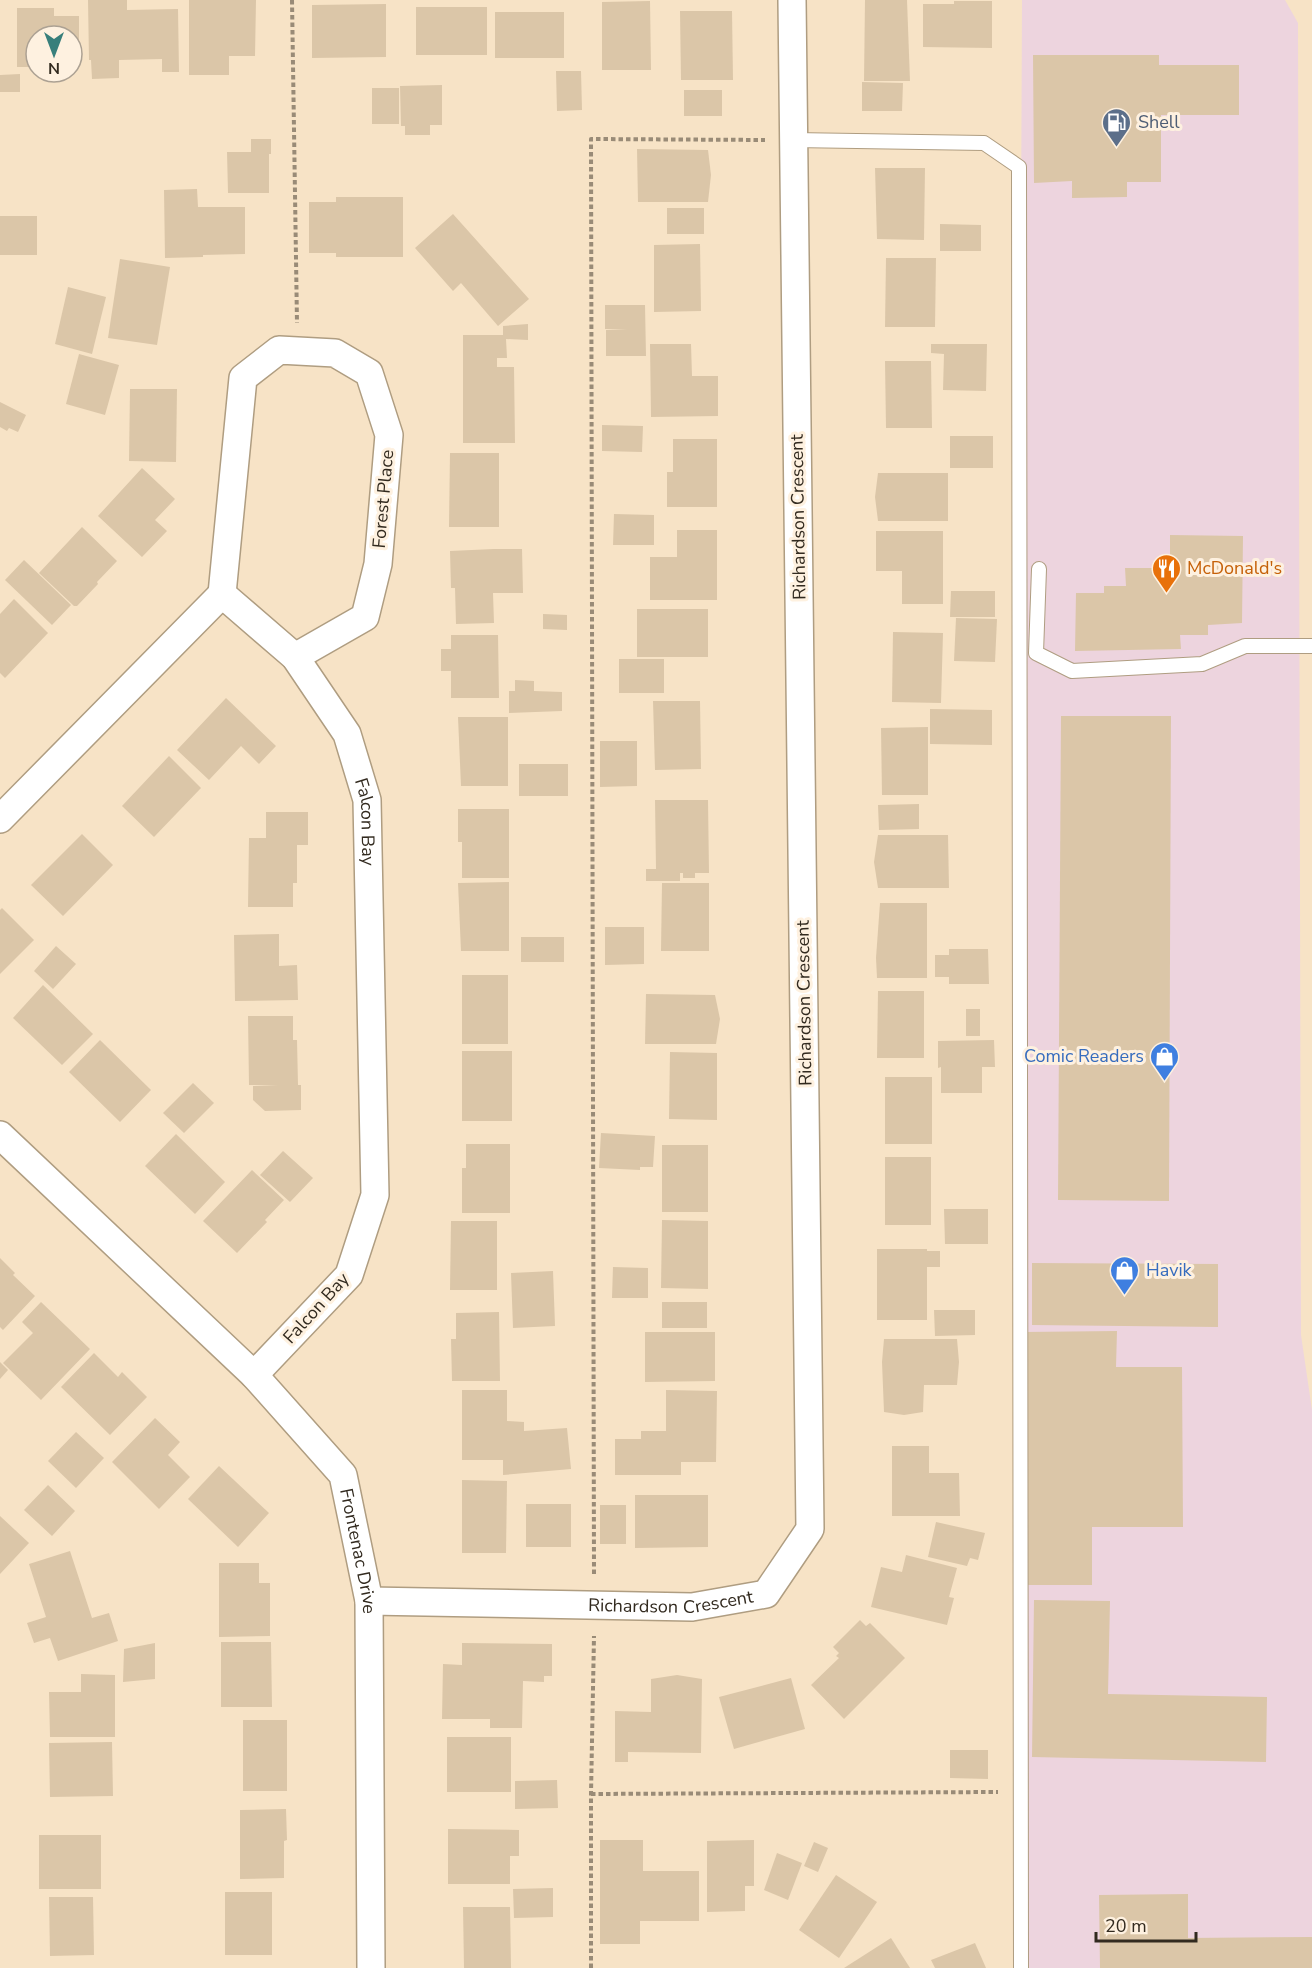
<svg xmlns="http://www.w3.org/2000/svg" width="1312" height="1968" viewBox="0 0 1312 1968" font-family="'Nunito Sans',sans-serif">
  <rect width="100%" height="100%" fill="#f7e3c6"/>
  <path fill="#edd4de" d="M1022 0H1285L1298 23 1301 1335 1312 1410V1968H1026L1019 704Z"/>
  <g fill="#dbc6a8">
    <path d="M88 0H127V10L178 9 179 72H162V59L119 60V78L92 79 91 60H89Z"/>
    <path d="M189 0H256L255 56H229V75H189Z"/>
    <path d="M865 0H907L910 81H864Z"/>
    <path d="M650 1 651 70H602V2Z"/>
    <path d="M954 1H992V48L923 47V4H954Z"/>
    <path d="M386 4V57L312 58V5Z"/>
    <rect x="416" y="7" width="71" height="48"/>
    <path d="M17 8H54V16H79V67H72V36H36V67H17Z"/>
    <path d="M680 11H732L733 80H681Z"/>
    <rect x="495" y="12" width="69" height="46"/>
    <path d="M1033 55H1159V65H1239V115H1161V182H1127V197L1072 198V181L1034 183Z"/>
    <path d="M556 71H581L582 110 557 111Z"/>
    <path d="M20 74V92H0V75Z"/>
    <path d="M862 82 903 83 902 111H862Z"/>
    <path d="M442 85V125H430V135H405V126H401L400 86Z"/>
    <rect x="372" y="88" width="27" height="36"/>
    <rect x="684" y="90" width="38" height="26"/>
    <path d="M251 139H271V154H269V193H228L227 152H251Z"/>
    <path d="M637 149 708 150 711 175 708 202H638Z"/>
    <path d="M875 168H925L924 240 877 239Z"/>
    <path d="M197 189 198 207H245V254L203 255V257L165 258 164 190Z"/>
    <path d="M336 197H403V257H336V253H309V202H336Z"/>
    <rect x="667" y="208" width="37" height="26"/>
    <path d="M453 214 529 299 498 326 461 283 453 291 415 248Z"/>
    <rect x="0" y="216" width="37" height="39"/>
    <path d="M940 224 981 225V251H940Z"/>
    <path d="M700 244 701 311 654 312V245Z"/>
    <path d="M886 258H936L935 327H885Z"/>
    <path d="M120 259 170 267 157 345 108 338Z"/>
    <path d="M68 287 106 297 92 354 55 344Z"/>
    <path d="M605 305H645L646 356H606V330L627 329H605Z"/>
    <path d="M528 324V340L506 339 507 358H497V367H514L515 443H463V335H503V326Z"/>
    <path d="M650 344H691L692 376H718V416L651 417Z"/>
    <path d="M931 344H987L986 391 943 390 944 354 931 353Z"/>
    <path d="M79 354 119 365 105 415 66 404Z"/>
    <path d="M885 361H931L932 428H886Z"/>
    <path d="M130 389H177L176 462 129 461Z"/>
    <path d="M0 402 26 415 18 432 9 428 7 431 0 427Z"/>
    <path d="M602 425 643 426 642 452 602 451Z"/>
    <rect x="950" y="436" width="43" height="32"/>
    <path d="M673 439H717V507H667V472H673Z"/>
    <path d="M450 453H499V527H449Z"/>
    <path d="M142 468 175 499 155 520 167 531 142 557 98 516Z"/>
    <path d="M878 473H948V521H878L875 497Z"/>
    <path d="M614 514 654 515V545H613Z"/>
    <path d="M82 527 117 561 97 582 98 584 77 606H74L39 573Z"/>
    <path d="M677 530H717V600H650V557H677Z"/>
    <path d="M876 531H943V604H902V571H876Z"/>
    <path d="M1170 535 1243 536 1242 623 1208 625V635H1180L1181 649 1075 651 1076 593H1104V586H1126L1125 568H1170Z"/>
    <path d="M494 549H522L523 593H493L494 623 456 624 455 588H451L450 551Z"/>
    <path d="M24 560 71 605 52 625 5 580Z"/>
    <path d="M951 591H995V617H950Z"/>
    <path d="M14 599 48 633 5 678 0 673V614Z"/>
    <rect x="637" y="609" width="71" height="48"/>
    <path d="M543 614 567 615V630L543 629Z"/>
    <path d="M956 618 997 619 995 662 954 661Z"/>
    <path d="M893 632 943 633 941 703 892 702Z"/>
    <path d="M451 635H498L499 698H451V671H441V649H451Z"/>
    <rect x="619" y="659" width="45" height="34"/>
    <path d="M515 680 534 681V691L562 692V711L509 713V691H515Z"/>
    <path d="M226 698 276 746 259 764 241 746 209 780 177 750Z"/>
    <path d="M653 701H700L701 769 655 770Z"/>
    <path d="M930 709 992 710V745L930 744Z"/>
    <path d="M1061 716H1171L1169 1201 1058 1200Z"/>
    <path d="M458 717H508V786H461Z"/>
    <path d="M928 727V795H882L881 728Z"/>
    <path d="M600 741H637V786L600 787Z"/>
    <path d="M169 756 201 788 154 837 122 806Z"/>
    <rect x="519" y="764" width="49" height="32"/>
    <path d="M655 800H708L709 873H695V878H683V873H680V881H646V869H656Z"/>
    <path d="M919 804V829L879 830 878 805Z"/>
    <path d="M458 809H509V878H462V842H458Z"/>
    <path d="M266 812H308V845H297V883H293V907H248L249 838H266Z"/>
    <path d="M82 834 113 865 63 916 31 885Z"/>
    <path d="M878 835H948L949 888H878L874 862Z"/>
    <path d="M509 882V951H461L458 883Z"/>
    <path d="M662 883H709V951H661Z"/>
    <path d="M880 903H927V978H877L876 958Z"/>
    <path d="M2 908 34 940 0 974V910Z"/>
    <path d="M605 927H644V964L605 965Z"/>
    <path d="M279 934V966L297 965 298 1000 235 1001 234 935Z"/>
    <rect x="521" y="937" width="43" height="25"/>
    <path d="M56 946 76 964 53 989 34 971Z"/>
    <path d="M949 949H988L989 984H949V977H935V955H949Z"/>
    <rect x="462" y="975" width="46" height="69"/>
    <path d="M43 985 93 1034 62 1065 13 1018Z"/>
    <path d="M878 991H924V1058H877Z"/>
    <path d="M646 994 715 995 720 1019 716 1044H645Z"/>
    <rect x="966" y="1009" width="14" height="27"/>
    <path d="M248 1016H293V1040H297L298 1085H301V1110L265 1111 253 1100V1086L278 1085H249Z"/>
    <path d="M100 1040 151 1090 120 1122 69 1072Z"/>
    <path d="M994 1040 995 1067H982V1093H941V1067L938 1068V1041Z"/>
    <rect x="462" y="1051" width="50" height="70"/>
    <path d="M670 1052 717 1053V1120L669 1119Z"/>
    <rect x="885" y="1077" width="47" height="67"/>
    <path d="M193 1083 214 1103 184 1133 163 1113Z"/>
    <path d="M601 1133 655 1136 653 1167H640V1170L599 1168Z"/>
    <path d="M176 1134 225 1182 195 1214 145 1166Z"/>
    <path d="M466 1144H510V1213H462V1168H466Z"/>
    <rect x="662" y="1145" width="46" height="67"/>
    <path d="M283 1151 313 1178 290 1202 260 1175Z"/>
    <rect x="885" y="1157" width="46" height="68"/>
    <path d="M252 1170 284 1200 265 1220 267 1222 237 1253 203 1221Z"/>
    <path d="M944 1209H988V1244H945Z"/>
    <path d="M662 1220 708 1221V1289L661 1288Z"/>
    <path d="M451 1221H497V1290H450Z"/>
    <path d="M877 1249H927V1251H940V1267H927V1320H877Z"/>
    <path d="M0 1258 15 1273 13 1275 35 1296 3 1330 0 1327Z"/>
    <path d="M1032 1263 1218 1264V1327L1032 1325Z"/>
    <path d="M613 1267 648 1268V1298H612Z"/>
    <path d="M553 1271 555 1326 513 1328 511 1273Z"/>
    <path d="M41 1302 90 1349 41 1400 3 1363 33 1333 22 1322Z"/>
    <rect x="662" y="1302" width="45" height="26"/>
    <path d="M934 1310H975V1335L935 1336Z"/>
    <path d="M499 1312 500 1381H452L451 1339H456V1313Z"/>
    <path d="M1117 1331 1116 1367H1182L1183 1527H1092V1585H1025L1024 1332Z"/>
    <path d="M645 1332H715V1381L645 1382Z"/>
    <path d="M884 1339H957L959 1362 957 1385H924L923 1412 904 1415 884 1412 882 1362Z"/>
    <path d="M94 1353 118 1377 122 1372 147 1397 110 1435 61 1387Z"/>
    <path d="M0 1362 8 1370 0 1379Z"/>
    <path d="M462 1390H507V1421L524 1422V1431L567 1428 571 1469 503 1475V1460H462Z"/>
    <path d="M666 1390 717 1391 716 1462H681V1475H615V1439H641V1431H666Z"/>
    <path d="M155 1418 180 1442 168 1455 190 1477 159 1509 112 1462Z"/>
    <path d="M76 1432 104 1458 76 1488 48 1461Z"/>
    <path d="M892 1446H929V1473H959L960 1516H892Z"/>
    <path d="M219 1466 269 1513 238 1547 188 1499Z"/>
    <path d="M462 1480 507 1481 506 1553H462Z"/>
    <path d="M48 1485 75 1511 52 1536 24 1510Z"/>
    <path d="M635 1495H708V1547L635 1548Z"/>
    <rect x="526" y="1504" width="45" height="43"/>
    <rect x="600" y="1505" width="26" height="39"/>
    <path d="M0 1516 29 1543 0 1574Z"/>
    <path d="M936 1522 985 1533 978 1560 970 1558 967 1566 928 1557Z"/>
    <path d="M70 1551 92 1618 109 1613 118 1641 58 1661 50 1638 34 1643 27 1623 46 1617 29 1564Z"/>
    <path d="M906 1555 957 1568 949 1597 954 1598 947 1625 871 1607 881 1567 902 1572Z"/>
    <path d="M219 1563H259V1583H270V1636L219 1637Z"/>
    <path d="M1034 1600 1110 1601 1108 1694 1267 1697 1266 1762 1032 1757Z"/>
    <path d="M860 1620 866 1626 870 1623 905 1658 844 1719 811 1685 839 1658 836 1656 839 1653 833 1647Z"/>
    <path d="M221 1642H271L272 1707H221Z"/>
    <path d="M155 1643V1679L123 1682 124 1649Z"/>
    <path d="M462 1643 552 1644V1676H544V1682L523 1681 522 1728H490V1719H442L443 1664 462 1665Z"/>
    <path d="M81 1674 115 1675V1737H50L49 1692H81Z"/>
    <path d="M677 1675 702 1679 701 1753 628 1752V1762H615V1711L651 1712V1679Z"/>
    <path d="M791 1678 805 1729 734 1749 719 1697Z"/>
    <rect x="243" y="1720" width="44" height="71"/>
    <rect x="447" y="1737" width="64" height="55"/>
    <path d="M112 1742 113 1796 50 1797 49 1743Z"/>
    <path d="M950 1750H988V1779L950 1778Z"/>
    <path d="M557 1780 558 1808 515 1809V1781Z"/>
    <path d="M286 1809 287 1840 284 1841V1878L240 1879V1810Z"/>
    <path d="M448 1829 519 1830V1856H510V1884H448Z"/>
    <rect x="39" y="1835" width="62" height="54"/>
    <path d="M600 1840H643V1871H699V1921H640V1944H600Z"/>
    <path d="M754 1840V1886H745V1911L707 1912V1841Z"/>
    <path d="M814 1842 828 1848 818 1872 804 1866Z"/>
    <path d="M777 1853 802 1863 788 1900 764 1890Z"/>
    <path d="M836 1875 877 1902 839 1958 799 1930Z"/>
    <path d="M553 1888V1917L514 1918 513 1889Z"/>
    <rect x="225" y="1892" width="47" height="63"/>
    <path d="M1188 1894V1938L1312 1937V1968H1100L1099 1895Z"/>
    <path d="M49 1897H93L94 1955 50 1956Z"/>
    <path d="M463 1907H510L511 1968H464Z"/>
    <path d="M891 1938 910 1968H844Z"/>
    <path d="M975 1943 986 1968H935L931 1960Z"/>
  </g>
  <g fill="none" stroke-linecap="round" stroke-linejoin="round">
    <defs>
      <g id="service">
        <path d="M793 140 984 143 1019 167 1021 1968"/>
        <path d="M1039 569 1036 653 1072 671 1202 664 1245 646H1312"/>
      </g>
      <g id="minor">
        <path d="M222 594 243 378 279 350 335 353 369 373 389 435 378 564 365 617 295 657"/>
        <path id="s1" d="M0 819 222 594 295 657 347 734 367 800 375 1195 349 1275 254 1375"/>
        <path id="s2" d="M0 1135 254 1375 343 1475 369 1601 371 1968"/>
        <path id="s3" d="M369 1601 692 1607 766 1594 810 1529 792 0"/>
      </g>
    </defs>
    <use href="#service" stroke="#af9d81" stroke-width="16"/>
    <use href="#minor" stroke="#af9d81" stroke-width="30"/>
    <g stroke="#998b77" stroke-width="4" stroke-dasharray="4.5 3" stroke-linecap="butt">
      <path d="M292 0 297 323"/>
      <path d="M594 1574 591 139 765 140"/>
      <path d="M591 1794 998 1792"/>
      <path d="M591 1968V1794L594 1636"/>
    </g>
    <use href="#service" stroke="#fff" stroke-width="14"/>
    <use href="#minor" stroke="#fff" stroke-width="27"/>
  </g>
  <defs>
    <symbol id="fuel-pin" viewBox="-11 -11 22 30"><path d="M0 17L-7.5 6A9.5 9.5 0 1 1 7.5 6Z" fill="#5c6f8a" stroke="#fef1e0"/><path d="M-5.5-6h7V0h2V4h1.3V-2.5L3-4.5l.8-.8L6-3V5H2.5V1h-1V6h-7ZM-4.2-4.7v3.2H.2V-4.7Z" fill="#fff"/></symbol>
    <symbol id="restaurant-pin" viewBox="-11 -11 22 30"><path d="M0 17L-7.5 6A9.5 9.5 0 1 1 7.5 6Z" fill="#e8710a" stroke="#fef1e0"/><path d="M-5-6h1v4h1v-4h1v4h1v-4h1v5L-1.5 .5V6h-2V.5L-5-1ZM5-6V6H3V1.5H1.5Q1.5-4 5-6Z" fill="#fff"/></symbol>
    <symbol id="shop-pin" viewBox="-11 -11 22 30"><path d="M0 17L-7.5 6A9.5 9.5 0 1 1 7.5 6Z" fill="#3f7fe0" stroke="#fef1e0"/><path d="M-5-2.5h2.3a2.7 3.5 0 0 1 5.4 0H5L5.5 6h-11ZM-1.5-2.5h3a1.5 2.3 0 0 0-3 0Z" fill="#fff"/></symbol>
  </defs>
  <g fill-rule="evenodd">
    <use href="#fuel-pin" x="1100" y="106" width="33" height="45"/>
    <use href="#restaurant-pin" x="1150" y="552" width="33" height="45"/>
    <use href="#shop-pin" x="1148" y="1040" width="33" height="45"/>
    <use href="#shop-pin" x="1108" y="1254" width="33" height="45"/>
  </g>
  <g text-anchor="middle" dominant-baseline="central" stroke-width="6" stroke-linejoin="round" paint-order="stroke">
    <g font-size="18" fill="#4e5e75" stroke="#fef1e0" text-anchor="start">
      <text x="1138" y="122">Shell</text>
    </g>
    <g font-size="18" fill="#322a1f" stroke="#fef1e0">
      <text transform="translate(383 499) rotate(-85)">Forest Place</text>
      <text transform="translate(798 517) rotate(-91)">Richardson Crescent</text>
      <text stroke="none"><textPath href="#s1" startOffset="596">Falcon Bay</textPath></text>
      <text transform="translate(804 1003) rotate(-91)">Richardson Crescent</text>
      <text transform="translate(316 1308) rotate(-48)">Falcon Bay</text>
      <text stroke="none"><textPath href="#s2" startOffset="561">Frontenac Drive</textPath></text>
      <text stroke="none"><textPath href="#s3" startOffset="302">Richardson Crescent</textPath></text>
    </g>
    <g font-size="18" fill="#c56008" stroke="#fef1e0" text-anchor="start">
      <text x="1187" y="568">McDonald's</text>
    </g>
    <g font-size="18" fill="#366cbe" stroke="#fef1e0" text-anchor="end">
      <text x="1144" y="1056">Comic Readers</text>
      <text x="1146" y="1270" text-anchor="start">Havik</text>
    </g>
  </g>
  <g transform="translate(54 54) rotate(180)"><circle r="28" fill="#fef1e0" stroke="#aca193" stroke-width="1.5"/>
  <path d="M0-4.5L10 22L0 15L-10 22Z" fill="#387f7b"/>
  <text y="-9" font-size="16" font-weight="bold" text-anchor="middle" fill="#322a1f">N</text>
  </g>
  <path d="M1096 1932v9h100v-9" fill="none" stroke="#322a1f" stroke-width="3"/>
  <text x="1105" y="1932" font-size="18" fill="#322a1f" stroke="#fef1e0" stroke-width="4.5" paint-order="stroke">20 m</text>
</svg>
